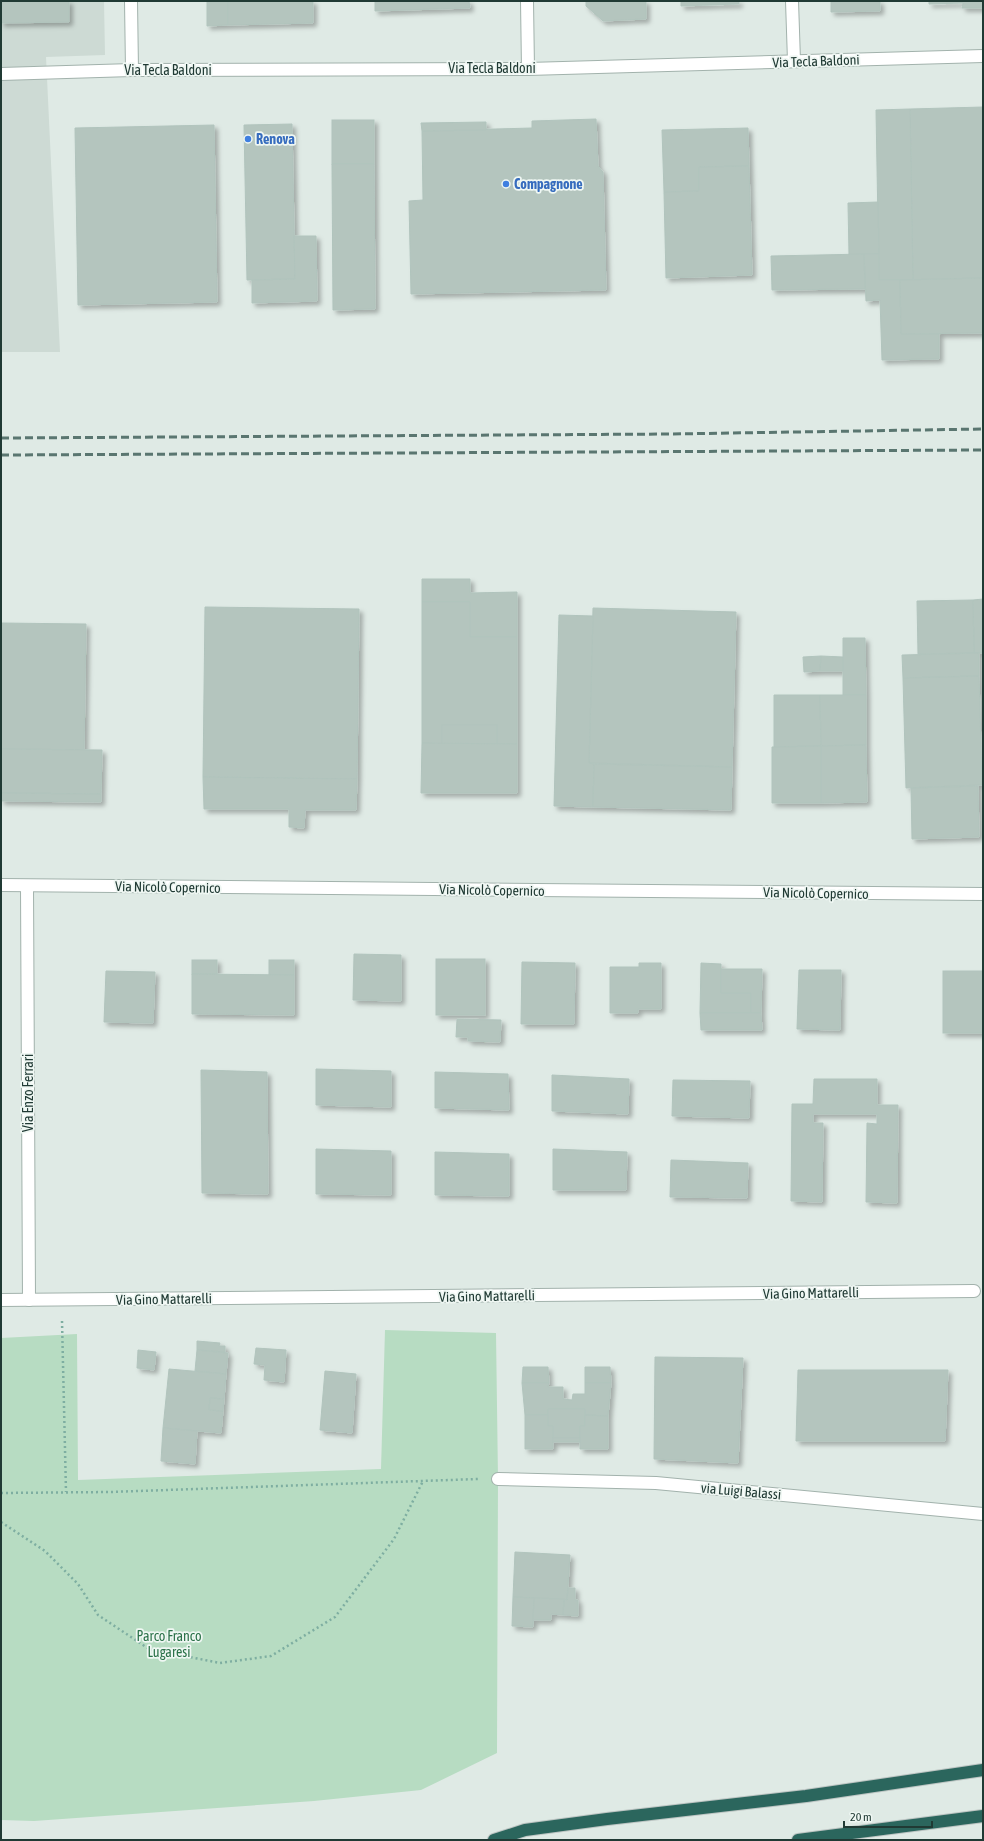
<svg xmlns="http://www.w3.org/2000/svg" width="984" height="1841" viewBox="0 0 984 1841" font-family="'Asap Condensed',sans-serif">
  <defs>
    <filter id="shadow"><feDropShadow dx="3.5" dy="3.5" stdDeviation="2" flood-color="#0004"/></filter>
  </defs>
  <rect width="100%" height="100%" fill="#dfeae5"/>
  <path fill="#cddad4" d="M1 1H104L105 55 46 57 60 352H1Z"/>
  <path fill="#b7dcc2" d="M385 1330 496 1333 498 1479 497 1753 421 1790 314 1801 34 1821 1 1820V1338L77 1334 78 1480 381 1469Z"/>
  <g fill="#b4c5be" stroke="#b1c4bd" filter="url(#shadow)">
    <path d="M1 1H69V22L1 23Z"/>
    <path d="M207 1H228V25L207 26Z"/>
    <path d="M228 1H313V23L228 25Z"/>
    <path d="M375 1H469L470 8 375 11Z"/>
    <path d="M586 1H646V19L603 21 586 6Z"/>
    <path d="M681 1H739V4L681 6Z"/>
    <path d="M831 1H880V11L831 12Z"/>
    <path d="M929 1H983V8H962L963 3 929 4Z"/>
    <path d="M983 107V278L913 280 910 109Z"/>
    <path d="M910 109 913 280H879L876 110Z"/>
    <path d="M596 119 598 166 603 172 606 290 411 294 409 201 423 200 422 131 532 128V121Z"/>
    <rect x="332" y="120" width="42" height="44"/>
    <path d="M486 122V130L422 131 421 123Z"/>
    <path d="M292 124 295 279 247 280 244 125Z"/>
    <path d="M214 125 217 302 78 305 75 128Z"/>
    <path d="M748 128 749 166 699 167V191L664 192 662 130Z"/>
    <path d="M332 164H374L375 309 333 310Z"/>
    <path d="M749 166 752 275 666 278 664 192 699 191V167Z"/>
    <path d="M878 202 879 254 849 255 848 203Z"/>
    <path d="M294 236H316L317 301 252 303V280L295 279Z"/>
    <path d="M864 254H879V280H900L901 334H939V359L882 360 880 300 866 301Z"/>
    <path d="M864 254 865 289 772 290 771 256Z"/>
    <path d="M983 278V333L901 334 900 280Z"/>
    <path d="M422 579H470V593L517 592V637H470V602H422Z"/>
    <path d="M983 599V653H974L973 600Z"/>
    <path d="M973 600 974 653 918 654 917 601Z"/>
    <path d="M422 602H470V637H517V744H497V725H442V744L422 743Z"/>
    <path d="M205 607 359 609 357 779 203 777Z"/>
    <path d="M593 608 736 612 732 767 589 763Z"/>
    <path d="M559 615 593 616 589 763 594 764 593 807 554 806Z"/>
    <path d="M1 623 86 624 84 750 1 749Z"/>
    <path d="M843 638H865L866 695H843Z"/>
    <path d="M979 653V676L903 678 902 655Z"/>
    <path d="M821 656 820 671 804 672 803 657Z"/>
    <path d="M821 656 843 657V671H820Z"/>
    <path d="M979 676 982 785 906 788 903 678Z"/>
    <path d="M774 695H820L821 746 774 747Z"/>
    <path d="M820 695H866V745L821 746Z"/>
    <rect x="442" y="725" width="55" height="19"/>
    <path d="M422 743 517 744V793H421Z"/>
    <path d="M866 745 867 802 821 803V746Z"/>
    <path d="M821 746V803H772V747Z"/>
    <path d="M1 749 102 750 101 794 1 793Z"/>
    <path d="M594 764 732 767 731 810 593 807Z"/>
    <path d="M203 777 357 779 356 810H305L304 828 289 827V809H204Z"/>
    <path d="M978 786 979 837 912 839 911 788Z"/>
    <path d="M1 793 101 794V802L1 801Z"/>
    <path d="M354 954 401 955V1001L353 1000Z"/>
    <rect x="436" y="959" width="49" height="56"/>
    <rect x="192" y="960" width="25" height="14"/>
    <rect x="269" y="960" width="25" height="15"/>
    <path d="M522 962 575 963 574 1024H521Z"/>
    <path d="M639 963H661V1009H638V1013H610V967H639Z"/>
    <path d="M701 963 721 964V993H751V1013H700Z"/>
    <path d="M721 969H762L761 1013H751V993H721Z"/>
    <path d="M799 970H841L840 1030 797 1029Z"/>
    <path d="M106 971 155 972 153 1023 104 1022Z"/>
    <rect x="943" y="971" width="40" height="62"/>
    <path d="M192 974 294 975V1015L192 1014Z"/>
    <path d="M700 1013H761L762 1030H701Z"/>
    <path d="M457 1019 501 1020 500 1042 468 1041V1037H456Z"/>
    <path d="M316 1069 391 1071V1107L316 1105Z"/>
    <path d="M201 1070 267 1072 268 1194 202 1193Z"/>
    <path d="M435 1072 508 1074 509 1110 435 1108Z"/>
    <path d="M552 1075 629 1079 628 1114 552 1111Z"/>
    <path d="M814 1079H877V1105H898L897 1203 866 1202 867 1123 877 1124V1114H813V1123H823L822 1202 791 1201 792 1104H813Z"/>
    <path d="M673 1080 750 1081 749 1118 672 1116Z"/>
    <path d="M316 1149 391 1151V1195L316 1194Z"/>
    <path d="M553 1149 627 1152 626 1190H553Z"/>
    <path d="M435 1152 509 1154V1196L435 1195Z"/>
    <path d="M671 1160 748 1163 747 1198 670 1197Z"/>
    <path d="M197 1341 220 1343 219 1346H225V1352L197 1350Z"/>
    <path d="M256 1348 286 1350 284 1382 264 1380 265 1365 254 1364Z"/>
    <path d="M138 1350 156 1352 154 1370 137 1368Z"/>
    <path d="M197 1350 228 1353 226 1374 195 1371Z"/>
    <path d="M655 1357 743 1358 738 1463 654 1459Z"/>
    <path d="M523 1367H548L549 1383H522Z"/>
    <path d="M585 1367H610L611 1383H585Z"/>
    <path d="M169 1369 226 1374 224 1399 210 1398 209 1410 223 1411 221 1433 163 1428Z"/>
    <path d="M798 1370H948L945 1441H796Z"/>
    <path d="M325 1371 356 1374 352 1433 320 1430Z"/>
    <path d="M522 1383H549L548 1387H563V1399L572 1400 573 1394H585V1383H611L608 1416 585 1415V1409H548V1415H525Z"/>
    <path d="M210 1398 224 1399 223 1411 209 1410Z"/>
    <path d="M548 1409H585V1426H580V1438H553V1426H548Z"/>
    <path d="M525 1415H548V1426H553V1449H525Z"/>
    <path d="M585 1415 608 1416V1449H580V1426H585Z"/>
    <path d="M163 1428 197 1431 195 1464 161 1461Z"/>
    <rect x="553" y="1438" width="27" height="4"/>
    <path d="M515 1552 570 1555 567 1600 513 1597Z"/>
    <path d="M568 1588H575V1600H578V1616L563 1615 564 1599 567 1600Z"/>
    <path d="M513 1597 534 1598 533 1627 512 1626Z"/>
    <path d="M534 1598 564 1599 563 1615 551 1614V1620H533Z"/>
  </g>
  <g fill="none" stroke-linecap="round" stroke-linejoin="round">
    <defs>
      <g id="street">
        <path d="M131 1 132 70"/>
        <path d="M527 1 528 69"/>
        <path d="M792 1 794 61"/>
        <path d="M1 74 132 70 528 69 983 56"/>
        <path d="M1 885 983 894"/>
        <path d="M27 886 29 1300"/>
        <path d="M1 1300 974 1291"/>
        <path d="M498 1479 656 1483 983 1514"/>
      </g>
      <g id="highway">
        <path d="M494 1840 525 1830 607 1819 806 1796 983 1770"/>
        <path d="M798 1840 983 1816"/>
      </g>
    </defs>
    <use href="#street" stroke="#a2b2ac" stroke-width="14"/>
    <use href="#highway" stroke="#bcc4c2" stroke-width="14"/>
    <g stroke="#7eaea1" stroke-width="2.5" stroke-dasharray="2 3" stroke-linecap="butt">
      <path d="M62 1321 66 1492"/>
      <path d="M1 1493 110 1492 478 1479"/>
      <path d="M1 1522 45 1551 78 1584 98 1615 149 1649 220 1663 271 1656 335 1617 394 1539 423 1481"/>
    </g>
    <use href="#street" stroke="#fff" stroke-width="12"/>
    <use href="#highway" stroke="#2b665d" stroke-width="12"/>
    <g stroke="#5a7670" stroke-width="3" stroke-dasharray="8 4" stroke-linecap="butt">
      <path d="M1 438 670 434 983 429"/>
      <path d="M1 455 983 450"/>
    </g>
  </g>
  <g fill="#3f7fe0" stroke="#eff7f3" stroke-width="1.5">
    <circle cx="248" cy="139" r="4"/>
    <circle cx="506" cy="184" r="4"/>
  </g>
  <g text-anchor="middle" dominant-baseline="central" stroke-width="3.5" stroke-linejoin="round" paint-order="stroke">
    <g font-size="14" fill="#203a34" stroke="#eff7f3">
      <text transform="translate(816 61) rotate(-2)">Via Tecla Baldoni</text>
      <text x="492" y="68">Via Tecla Baldoni</text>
      <text x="168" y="70">Via Tecla Baldoni</text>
      <text transform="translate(168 887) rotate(1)">Via Nicolò Copernico</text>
      <text transform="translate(492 890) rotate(1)">Via Nicolò Copernico</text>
      <text transform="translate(816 893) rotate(1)">Via Nicolò Copernico</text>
      <text transform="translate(28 1093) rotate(-90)">Via Enzo Ferrari</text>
      <text transform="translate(811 1293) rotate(-1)">Via Gino Mattarelli</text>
      <text transform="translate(487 1296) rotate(-1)">Via Gino Mattarelli</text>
      <text transform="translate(164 1299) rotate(-1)">Via Gino Mattarelli</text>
      <text transform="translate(741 1491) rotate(5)">via Luigi Balassi</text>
    </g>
    <g font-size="14" font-weight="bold" fill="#366cbe" stroke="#eff7f3" text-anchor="start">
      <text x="256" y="139">Renova</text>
      <text x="514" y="184">Compagnone</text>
    </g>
    <g font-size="14" fill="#2a7148" stroke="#eff7f3">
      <text x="169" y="1636">Parco Franco<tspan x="169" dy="16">Lugaresi</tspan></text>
    </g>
  </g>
  <rect width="984" height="1841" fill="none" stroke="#203a34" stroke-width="4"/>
  <path d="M844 1821v6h88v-6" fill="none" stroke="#203a34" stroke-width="2"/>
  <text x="850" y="1821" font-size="12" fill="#203a34" stroke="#eff7f3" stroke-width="3" paint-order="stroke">20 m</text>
</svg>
